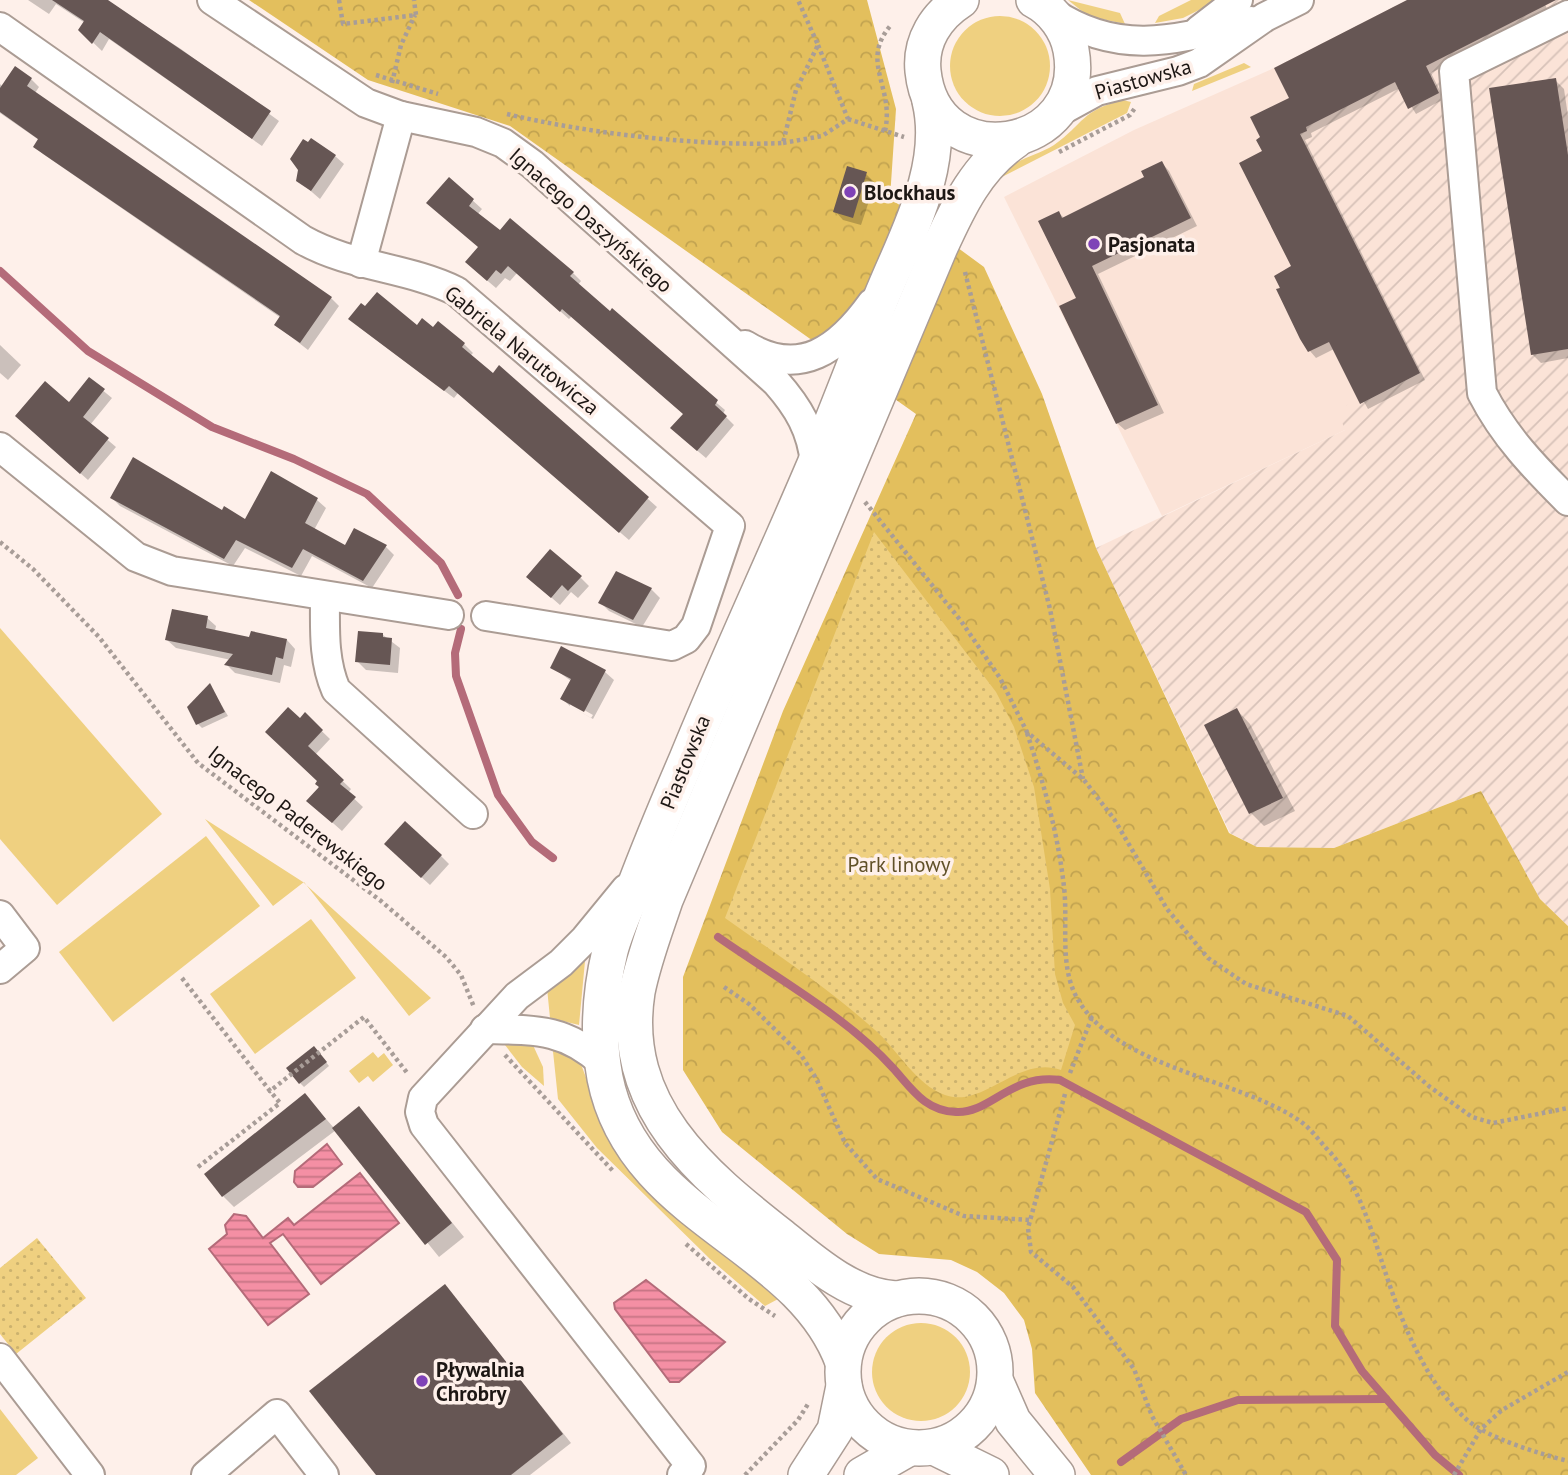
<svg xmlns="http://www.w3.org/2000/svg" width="1568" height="1475" viewBox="0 0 1568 1475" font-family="'PT Sans',sans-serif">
  <defs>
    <pattern id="industrial-furrows" width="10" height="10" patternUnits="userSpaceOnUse" patternTransform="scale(1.75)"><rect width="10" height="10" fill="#fbe3d7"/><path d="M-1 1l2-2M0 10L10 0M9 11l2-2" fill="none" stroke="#d7c2b8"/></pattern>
    <pattern id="forest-crowns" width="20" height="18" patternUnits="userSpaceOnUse" patternTransform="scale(1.75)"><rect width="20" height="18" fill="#e3bf5d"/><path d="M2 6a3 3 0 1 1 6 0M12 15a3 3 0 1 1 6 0" fill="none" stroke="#c2a350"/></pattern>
    <pattern id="park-dots" width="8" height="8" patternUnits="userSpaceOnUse" patternTransform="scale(1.75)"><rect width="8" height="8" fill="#efd080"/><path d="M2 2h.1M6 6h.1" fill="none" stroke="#ccb26e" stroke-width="1.8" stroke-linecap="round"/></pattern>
    <pattern id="water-rules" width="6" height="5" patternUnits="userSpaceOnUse" patternTransform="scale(1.75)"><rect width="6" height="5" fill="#f48fa4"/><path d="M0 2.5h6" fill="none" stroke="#c57484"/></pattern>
  </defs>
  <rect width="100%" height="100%" fill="#fef0ea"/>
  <path fill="#fbe3d7" d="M1274 68 1306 127 1420 373 1360 404 1345 430 1162 516 1004 197 1134 130Z"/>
  <path fill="url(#industrial-furrows)" d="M1407 0H1568V926L1540 899 1481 791 1334 848 1257 847 1230 833 1096 548 1345 430 1340 417 1347 405 1358 400 1360 404 1420 373 1300 134 1307 131 1306 128 1274 68Z"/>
  <g fill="#efd080">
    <path d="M1068 0 1120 13 1125 24 1088 16Z"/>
    <path d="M1191 0H1219L1183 18 1155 23 1159 16Z"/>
    <circle cx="1000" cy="66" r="50"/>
    <path d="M1244 63 1251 67 1192 91 1194 84Z"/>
    <path d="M1123 100 1131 102 1127 113 998 179C1011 159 1035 157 1054 145 1085 123 1080 111 1123 100Z"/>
    <path d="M0 628 162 814 57 905 0 839Z"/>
    <path d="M205 819 303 882 431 998 409 1016 304 882 273 906Z"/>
    <path d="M206 836 260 906 113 1022 59 952Z"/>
    <path d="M311 919 356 978 255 1054 210 994Z"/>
    <path d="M585 961 579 1025 550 1018 547 988 563 980Z"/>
    <path d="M552 1042 579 1059 602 1120 623 1160 643 1186 693 1232 780 1298 765 1306 710 1259 597 1148 558 1099Z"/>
    <path d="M532 1043 543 1067 544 1086 522 1067 505 1045Z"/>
    <path d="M373 1052 378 1058 384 1053 393 1065 373 1082 368 1076 359 1083 349 1071Z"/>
    <circle cx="921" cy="1372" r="49"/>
    <path d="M0 1409 38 1458 16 1475H0Z"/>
  </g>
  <path fill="url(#forest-crowns)" d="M249 0H867L896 109 890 198 984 267 1042 394 1096 548 1229 833 1257 847 1334 848 1481 791 1540 899 1568 926V1475H1091L1035 1393 1032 1349 1024 1320 1004 1293 977 1272 951 1260 879 1254 847 1234 722 1132 683 1070V977L783 711 916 414 510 126 368 80Z"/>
  <g fill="url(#park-dots)">
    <path d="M874 532 996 692 1014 727 1034 787 1050 889 1055 974 1063 1003 1075 1025 1061 1070C1017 1055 984 1109 945 1095 916 1085 897 1049 875 1030 828 988 776 954 725 918Z"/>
    <path d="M37 1238 86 1298 16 1354 0 1334V1268Z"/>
  </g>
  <g fill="url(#water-rules)" stroke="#b46b79" stroke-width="2">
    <path d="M327 1144 342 1164 313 1187H298L294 1182 295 1171Z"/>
    <path d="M360 1173 399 1223 321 1284 283 1234 270 1243 309 1294 268 1325 209 1249 227 1234 225 1225 234 1214 246 1216 263 1238 288 1218 294 1225Z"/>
    <path d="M646 1280 725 1342 679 1382H670L615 1309 614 1303Z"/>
  </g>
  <g fill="#0003">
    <path d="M28 0H105L181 49 279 121 262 146 109 39 102 51 80 30 85 23 56 4 49 14Z"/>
    <path d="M1411 0H1543L1549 13 1431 73 1444 99 1416 114 1400 88 1311 133 1312 137 1305 140 1425 380 1368 409 1334 349 1316 358 1310 351 1278 290 1293 267 1264 152 1291 99Z"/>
    <path d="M31 79 39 87 35 93 331 298 339 306 308 350 276 325 281 318 43 154 35 146 39 140 0 113V84L3 87Z"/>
    <path d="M1555 80 1564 89 1568 116V358L1541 363 1532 354Z"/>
    <path d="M335 156 344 164 320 199 298 180Z"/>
    <path d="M1162 163 1169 171 1197 226 1098 274 1164 413 1125 430 1117 423 1079 299 1059 213 1065 219 1147 178Z"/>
    <path d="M848 168 866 174 875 183 861 225 843 220 835 211Z"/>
    <path d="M449 179 482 209 477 215 500 233 573 273 581 281 578 285 725 410 723 414 734 425 706 458 681 437 685 414 572 316 569 319 517 273 510 281 505 278 496 288 476 271 480 248Z"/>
    <path d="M438 324 464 344 473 353 470 356 493 375 500 368 657 507 629 540 458 393 454 398 359 327 434 329Z"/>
    <path d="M0 345 21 365 8 380 0 373Z"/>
    <path d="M90 380 112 398 90 425 116 447 88 480 25 424 70 405Z"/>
    <path d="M272 474 317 500 326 508 314 530 346 548 386 547 394 555 372 588 312 556 301 576 245 548 233 566 120 506 112 498 222 512 246 521Z"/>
    <path d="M580 577 589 586 578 598 571 592 560 605 537 585Z"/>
    <path d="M651 589 660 598 642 627 609 611 600 602Z"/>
    <path d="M207 618 216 626 215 631 251 639 287 640 295 649 291 667 284 665 280 683 235 673 227 665 231 660 176 648 167 640Z"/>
    <path d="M383 635 400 648 398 673 366 670 357 661Z"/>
    <path d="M562 649 605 672 614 680 593 719 570 706 591 718 593 715 570 702V706L562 699 571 681 552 667Z"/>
    <path d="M210 686 228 716 202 728 198 724Z"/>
    <path d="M1237 710 1250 724 1295 811 1264 826 1251 813 1206 726Z"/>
    <path d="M305 715 330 739 315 755 351 789 348 793 363 807 342 831 317 809 319 781 267 732 300 720Z"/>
    <path d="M395 853 441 856 449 864 430 885Z"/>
    <path d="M318 1052 329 1066 304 1087 300 1083Z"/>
    <path d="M305 1095 334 1128 359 1109 464 1237 439 1257 336 1130 234 1207 223 1196Z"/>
    <path d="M445 1286 571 1443 530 1475H378Z"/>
  </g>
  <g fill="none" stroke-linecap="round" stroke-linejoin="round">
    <g stroke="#b46b79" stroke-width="8">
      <path d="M0 271 88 351 212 427 294 459 367 494 441 563 458 595"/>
      <path d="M461 629 455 653 456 676 498 795 532 842 553 858"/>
      <path d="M718 937C775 977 847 1017 893 1068 912 1089 925 1111 956 1112 990 1114 1011 1073 1060 1080L1306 1212 1337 1260 1335 1326 1362 1371 1435 1455 1459 1475"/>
      <path d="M1121 1462 1181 1419 1238 1400 1386 1399"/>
    </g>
  </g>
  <g fill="#665654">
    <path d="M52 0H108L271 111 252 139 100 32 92 44 78 30 84 21Z"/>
    <path d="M1407 0H1556L1426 66 1439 93 1408 109 1395 82 1306 127 1307 131 1300 134 1420 373 1360 404 1329 342 1308 352 1300 339 1276 289 1280 288 1274 276 1291 266 1239 163 1262 151 1256 140 1260 137 1250 117 1289 98 1274 68Z"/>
    <path d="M15 66 32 78 27 86 332 297 300 343 274 325 280 316 33 147 38 139 0 112V88Z"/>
    <path d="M1556 78 1568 155V349L1531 355 1489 88Z"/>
    <path d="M311 138 336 155 311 191 296 181 298 170 290 159 303 139 308 142Z"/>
    <path d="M1162 161 1191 218 1092 266 1158 405 1116 424 1059 306 1076 298 1038 221 1059 211 1062 218 1144 177 1141 171Z"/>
    <path d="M847 166 867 172 853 218 833 212Z"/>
    <path d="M449 177 474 199 469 206 500 230 510 218 574 272 570 276 610 311 612 308 718 400 715 405 727 416 697 451 670 428 683 414 562 309 560 312 508 266 501 274 496 270 487 281 465 262 478 247 426 203Z"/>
    <path d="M377 292 417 325 422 318 433 327 438 321 465 343 462 347 493 373 499 365 649 497 619 533 449 386 444 391 348 319 361 303 365 306Z"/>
    <path d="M89 377 105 389 83 417 109 438 80 474 15 416 45 381 69 402Z"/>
    <path d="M133 457 222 510 224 506 245 519 271 471 318 498 305 523 345 545 354 528 387 545 363 581 303 549 292 568 236 540 224 559 110 498Z"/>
    <path d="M550 549 582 576 568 591 562 585 551 598 526 577Z"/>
    <path d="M616 571 652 588 633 620 598 603Z"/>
    <path d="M172 609 208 616 206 628 249 637 251 631 287 639 283 659 276 657 272 675 224 665 233 654 165 640Z"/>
    <path d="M358 631 383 633V637L392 638 390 665 355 662Z"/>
    <path d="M561 646 606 670 584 712 560 699 571 679 550 668Z"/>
    <path d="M210 683 225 712 196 725 187 707Z"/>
    <path d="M288 707 300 718 305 712 323 730 308 746 344 780 340 784 356 797 332 823 306 801 319 787 315 784 317 781 265 732Z"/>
    <path d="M1237 708 1283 798 1249 814 1204 725Z"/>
    <path d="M405 821 442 855 421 878 384 844Z"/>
    <path d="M314 1046 327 1062 299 1084 286 1068Z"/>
    <path d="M305 1093 326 1119 222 1197 204 1174Z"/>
    <path d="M359 1106 452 1223 425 1245 332 1128Z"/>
    <path d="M445 1284 563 1434 511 1475H376L309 1391Z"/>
  </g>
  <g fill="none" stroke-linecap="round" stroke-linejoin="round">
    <defs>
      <g id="minor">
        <path d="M212 0 366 103 401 116 476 132 503 143 532 164 776 382C798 407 812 430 815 464"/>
        <path d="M1052 12C1120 58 1179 39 1251 21"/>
        <path d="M1568 15 1454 71 1482 393C1504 436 1534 467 1568 501"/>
        <path d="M0 27 303 240C351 267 407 267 456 291L730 526 696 626 686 639 672 646 486 616"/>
        <path d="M1199 30 1238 0"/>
        <path d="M1055 114 1097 91 1178 71 1199 63 1265 17 1299 0"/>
        <path d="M361 263 401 116"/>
        <path d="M745 345C800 379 839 349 872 303"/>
        <path d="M0 447 136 557 172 571 449 615"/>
        <path d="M325 597C325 628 323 660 336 690L473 814"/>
        <path d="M626 889 585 939 561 963 517 996 423 1098 420 1112 424 1125 691 1466 682 1475"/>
        <path d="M0 915 25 948 0 969"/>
        <path d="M485 1029C535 1030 564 1028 603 1063"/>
        <path d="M0 1358 90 1475"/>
        <path d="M206 1475 277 1414 324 1475"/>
      </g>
      <g id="major">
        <path d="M961 0C936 16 920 41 923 71 934 178 1090 153 1071 50 1067 29 1053 10 1034 0"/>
        <circle cx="919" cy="1372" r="76"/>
        <path d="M896 1299C853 1297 814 1263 781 1236 702 1174 619 1106 637 992 643 961 655 930 665 900L940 247C959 205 977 167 1016 140"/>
        <path d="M843 1362C799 1242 633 1220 605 1078 597 1035 600 993 610 951 615 931 625 910 633 891 650 846 668 803 687 759 728 659 773 563 815 464 838 409 859 353 881 298 906 236 946 168 930 101"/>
        <path d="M995 1380 1013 1421 1057 1475"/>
        <path d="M934 1447 991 1475"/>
        <path d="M806 1475 835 1430 844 1386"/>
        <path d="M862 1475 909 1448"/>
      </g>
    </defs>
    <use href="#minor" stroke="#ab9c94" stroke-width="32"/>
    <use href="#major" stroke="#ab9c94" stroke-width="38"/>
    <g stroke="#a89d98" stroke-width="4.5" stroke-dasharray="3.5 3.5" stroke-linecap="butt">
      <path d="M339 0 343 24 416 15 414 0"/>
      <path d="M376 75 438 94"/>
      <path d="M392 83 401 45 415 15"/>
      <path d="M507 114C586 133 702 147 783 143L796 90 818 45 798 0"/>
      <path d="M848 119 904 137"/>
      <path d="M885 131C895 87 859 62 891 25"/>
      <path d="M783 143 822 136 848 119 818 45"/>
      <path d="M1059 152 1130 115 1135 108"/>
      <path d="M965 272 1050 609 1083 779"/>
      <path d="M865 502 961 621 1000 678 1027 732 1084 780 1114 819 1167 909 1208 958 1246 984 1348 1016 1430 1087 1472 1117 1493 1123 1568 1108"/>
      <path d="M0 542 33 569 99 637 198 763 381 901 446 957 461 975 474 1007"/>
      <path d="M1027 733C1044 784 1058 834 1064 887 1068 921 1060 960 1074 992 1109 1068 1237 1077 1300 1121 1310 1128 1318 1139 1326 1148 1354 1176 1368 1219 1380 1256 1398 1312 1421 1378 1466 1419 1487 1438 1540 1454 1568 1461"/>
      <path d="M182 978 270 1091 364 1017 408 1074"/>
      <path d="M724 987 749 1004 801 1055 816 1078 845 1143 877 1179 964 1216 1030 1220"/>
      <path d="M505 1055 613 1171"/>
      <path d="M1070 1073 1092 1017"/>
      <path d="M1065 1094 1028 1228 1031 1252 1073 1287 1134 1369 1152 1416 1186 1475"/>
      <path d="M198 1167 280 1103 270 1091"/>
      <path d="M686 1244 749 1299 775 1316"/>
      <path d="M745 1475 798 1420 808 1404"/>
      <path d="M1454 1475 1481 1429 1502 1410 1568 1372"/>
    </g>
    <use href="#minor" stroke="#fff" stroke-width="28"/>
    <use href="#major" stroke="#fff" stroke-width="35"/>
  </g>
  <g fill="#7f42b7" stroke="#fef0ea" stroke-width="2.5">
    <circle cx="850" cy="192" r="7"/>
    <circle cx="1094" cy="244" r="7"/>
    <circle cx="422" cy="1381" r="7"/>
  </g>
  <g text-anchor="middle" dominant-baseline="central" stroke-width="7" stroke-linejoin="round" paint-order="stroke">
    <g font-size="21" fill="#1d1714" stroke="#fef0ea">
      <text transform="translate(1143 79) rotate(-16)">Piastowska</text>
      <text transform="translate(591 220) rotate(41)">Ignacego Daszyńskiego</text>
      <text transform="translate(522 350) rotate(39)">Gabriela Narutowicza</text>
      <text transform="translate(685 762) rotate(-68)">Piastowska</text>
      <text transform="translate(298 818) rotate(38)">Ignacego Paderewskiego</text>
    </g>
    <g font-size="21" font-weight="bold" fill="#1d1714" stroke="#fef0ea" text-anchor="start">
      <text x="864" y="192">Blockhaus</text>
      <text x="1108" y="244">Pasjonata</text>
      <text x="436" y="1369">Pływalnia<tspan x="436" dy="24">Chrobry</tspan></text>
    </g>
    <g font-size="21" fill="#615129" stroke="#fef0ea">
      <text x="899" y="864">Park linowy</text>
    </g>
  </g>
</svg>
